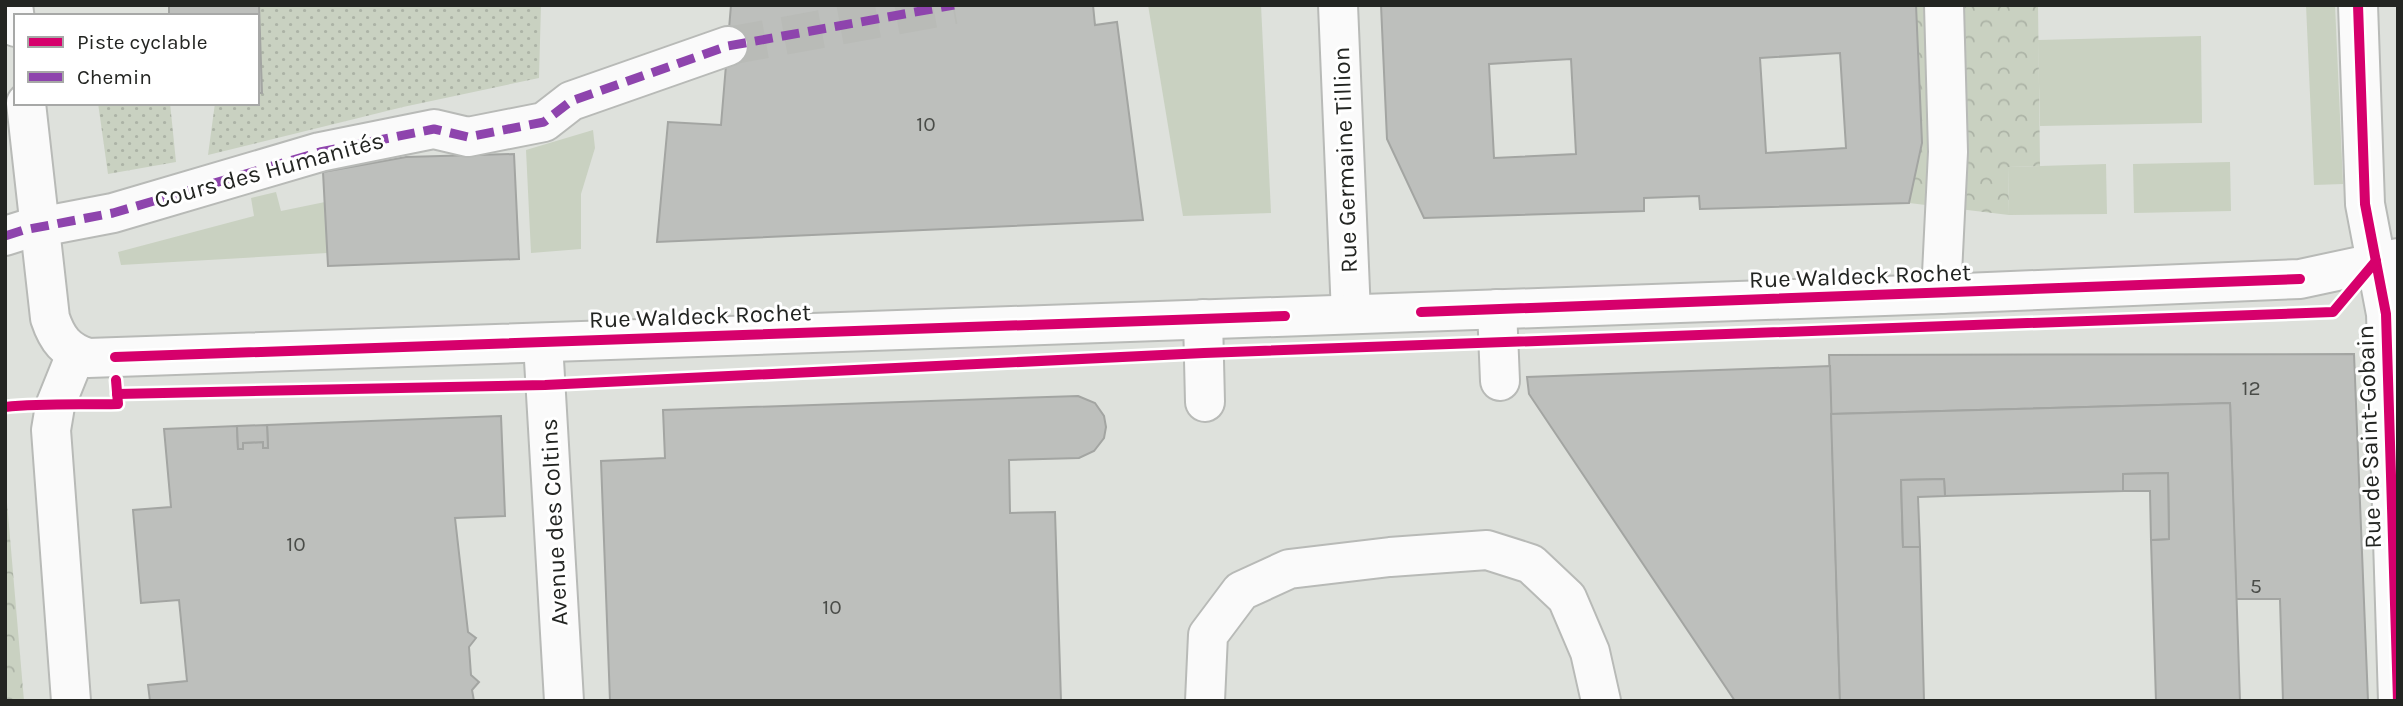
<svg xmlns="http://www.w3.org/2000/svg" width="2403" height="706" viewBox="0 0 2403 706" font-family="Karla,sans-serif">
  <defs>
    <pattern id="park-crowns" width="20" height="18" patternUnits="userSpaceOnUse" patternTransform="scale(1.75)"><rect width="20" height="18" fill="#c9d1c1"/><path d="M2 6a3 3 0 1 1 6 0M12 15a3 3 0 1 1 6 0" fill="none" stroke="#acb3a6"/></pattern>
    <pattern id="garden-dots" width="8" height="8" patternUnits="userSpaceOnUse" patternTransform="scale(1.75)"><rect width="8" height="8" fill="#c9d1c1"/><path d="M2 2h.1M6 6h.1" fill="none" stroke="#acb3a6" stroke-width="1.8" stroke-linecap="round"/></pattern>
  </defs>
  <rect width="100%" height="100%" fill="#dee1dc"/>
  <g fill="#c9d1c1">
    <path d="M1148 5H1261L1271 213 1183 216Z"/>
    <path d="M2306 5H2335L2343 184 2314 185Z"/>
    <path d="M2201 36 2202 123 2040 126 2038 40Z"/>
    <path d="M593 130 595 148 581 194V249L531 253 526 150Z"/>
    <path d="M2230 162 2231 211 2134 213 2133 164Z"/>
    <path d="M2106 164 2107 214 2009 215 2008 167Z"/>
    <path d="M276 192 281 211 325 202 327 253 121 265 118 252 254 216 251 198Z"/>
  </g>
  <g fill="url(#park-crowns)">
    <path d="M1916 5H2038L2040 166 2008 167 2009 215 1909 203 1922 143Z"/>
    <path d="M5 479 24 701H5Z"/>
  </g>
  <g fill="url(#garden-dots)">
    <path d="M259 5H541L539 78 403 107 208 155 215 103H257V93H262Z"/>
    <path d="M98 103H170L176 162 108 174Z"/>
  </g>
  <g fill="#bdbfbc" stroke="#a3a5a2" stroke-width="2" fill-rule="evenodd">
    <path d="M169 5H259L262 93H257V16H169Z"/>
    <path d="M731 5H1093L1095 25 1117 22 1143 220 657 242 668 122 721 125Z"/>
    <path d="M1381 5H1916L1922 143 1909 203 1700 209 1699 196 1644 198V211L1424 218 1387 139ZM1840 53 1846 148 1766 153 1760 58ZM1571 59 1576 154 1494 158 1489 64Z"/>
    <path d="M514 154 519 259 328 266 323 172 406 157Z"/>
    <path d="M2354 354 2368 701H2283L2280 599H2236L2230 403 1831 414 1829 355Z"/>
    <path d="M1830 366 1840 701H1735L1529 394 1527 377Z"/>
    <path d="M1078 396 1095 403 1104 416 1106 427 1104 438 1094 451 1079 458 1009 460 1010 513 1055 512 1061 701H610L601 461 665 458 663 410Z"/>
    <path d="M2230 403 2240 701H2156L2151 540 2169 539 2168 473 2123 474V491L1945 496 1944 479 1901 480 1903 547H1920L1924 701H1840L1831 414Z"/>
    <path d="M501 416 505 516 455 518 468 632 476 638 469 647 471 675 479 682 472 690 474 701H150L148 685 187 681 179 600 141 603 133 510 171 507 164 429 237 426 238 449H243V443L263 442V448H268L267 425Z"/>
    <path d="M267 425 268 448H263V442L243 443V449H238L237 426Z"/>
    <path d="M2168 473 2169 539 2151 540 2150 491H2123V474Z"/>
    <path d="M1944 479 1945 496 1918 497 1920 547H1903L1901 480Z"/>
  </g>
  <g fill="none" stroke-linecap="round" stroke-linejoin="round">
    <path stroke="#b9bbb7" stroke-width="38" stroke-dasharray="38 19" stroke-linecap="butt" d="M728 46 954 5"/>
    <defs>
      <g id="minor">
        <path d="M13 5 16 27"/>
        <path d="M1338 5 1351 314"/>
        <path d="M2358 5 2365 204 2386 314 2398 701"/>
        <path d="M26 103 50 318C57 339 66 351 88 358L1941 294 2300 279 2398 258"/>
        <path d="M5 236 24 230 113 213 320 152 434 129 468 137 544 122 571 101 728 46"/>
        <path d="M1941 294 1948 152 1944 5"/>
        <path d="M1497 309 1500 381"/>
        <path d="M1203 319 1205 402"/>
        <path d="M543 343 564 701"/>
        <path d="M71 701 51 430 55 406 76 354"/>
        <path d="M1205 701 1208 635 1241 591 1289 569 1390 557 1487 550 1531 564 1567 598 1590 652 1601 701"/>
      </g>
    </defs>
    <use href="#minor" stroke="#b8bab7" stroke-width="42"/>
    <use href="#minor" stroke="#fafafa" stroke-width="38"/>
    <path stroke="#8e44ad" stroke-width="9" stroke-dasharray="18 9" stroke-linecap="butt" d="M5 236 24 230 113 213 320 152 434 129 468 137 544 122 571 101 728 46 954 5"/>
    <defs>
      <g id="cycleway">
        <path d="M2358 5 2365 204 2386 314 2398 701"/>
        <path d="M1421 312 2300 279"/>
        <path d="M115 357 1285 316"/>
        <path d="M117 394 545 385 1204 353 2333 312 2376 261"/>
        <path d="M5 407C43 403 80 405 118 404L116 380"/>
      </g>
    </defs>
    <use href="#cycleway" stroke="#fff" stroke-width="15"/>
    <use href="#cycleway" stroke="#d6006c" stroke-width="10"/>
  </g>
  <g text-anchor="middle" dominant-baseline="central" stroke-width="6" stroke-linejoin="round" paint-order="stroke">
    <g font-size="21" fill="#4a4c48">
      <text x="926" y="124">10</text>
      <text x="2251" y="388">12</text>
      <text x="296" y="544">10</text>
      <text x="2256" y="586">5</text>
      <text x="832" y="607">10</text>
    </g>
    <g font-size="24" fill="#232522" stroke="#fff">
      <text transform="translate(1345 160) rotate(-92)">Rue Germaine Tillion</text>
      <text transform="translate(269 170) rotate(-15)">Cours des Humanités</text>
      <text transform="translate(1860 276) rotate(-2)">Rue Waldeck Rochet</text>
      <text transform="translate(700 316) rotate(-2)">Rue Waldeck Rochet</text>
      <text transform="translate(2369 437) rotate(-92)">Rue de Saint-Gobain</text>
      <text transform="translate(554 522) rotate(-93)">Avenue des Coltins</text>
    </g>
  </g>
  <rect width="2403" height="706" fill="none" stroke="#232522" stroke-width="14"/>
  <rect x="14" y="14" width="245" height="91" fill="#ffffff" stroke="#a7a8a7" stroke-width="2"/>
  <rect x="28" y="37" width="35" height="10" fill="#d6006c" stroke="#a7a8a7" stroke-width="2"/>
  <text x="77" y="49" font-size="21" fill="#232522">Piste cyclable</text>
  <rect x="28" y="72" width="35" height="10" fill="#8e44ad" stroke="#a7a8a7" stroke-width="2"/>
  <text x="77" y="84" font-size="21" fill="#232522">Chemin</text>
</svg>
